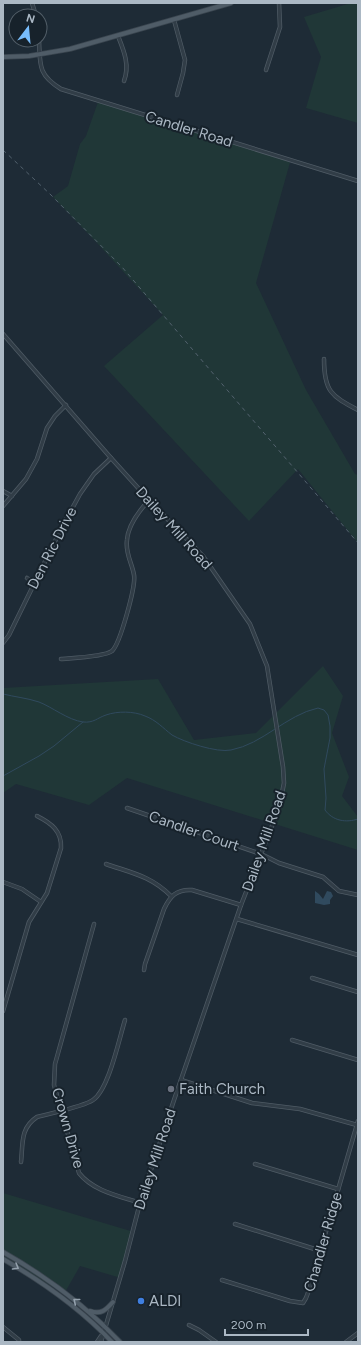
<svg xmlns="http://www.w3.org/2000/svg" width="361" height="1345" viewBox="0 0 361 1345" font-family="Figtree,sans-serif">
  <rect width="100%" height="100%" fill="#1e2b36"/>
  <g fill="#203737">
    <path d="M351 3H358V123L306 108 321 57 304 17Z"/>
    <path d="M98 102 291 159 256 283 306 390 355 474 358 475V543L298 469 249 521 104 366 163 315 97 243 53 197 68 186 80 144 86 136Z"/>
    <path d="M323 666 343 696 332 733 349 777 342 796 358 817V850L127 778 89 805 16 784 3 793V688L158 679 194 740 256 733Z"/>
    <path d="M3 1193 134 1232 121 1278 80 1266 64 1294 3 1257Z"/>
  </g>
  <path fill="#304a5e" d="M315 891 319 894 323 899 327 891 331 892 333 896 330 900V904L324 905 315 903Z"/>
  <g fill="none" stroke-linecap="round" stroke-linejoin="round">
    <g stroke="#304a5e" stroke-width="1">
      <path d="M3 694C15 697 27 698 39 702 52 707 68 720 83 722 94 723 97 718 106 715 117 711 134 711 145 716 156 720 163 728 172 735 184 742 217 753 231 750 263 744 286 715 318 708L324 710 328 715 330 726V738L324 769 326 798 325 810C333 821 346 823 358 819"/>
      <path d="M3 776 39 756 54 746 83 722"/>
    </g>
    <defs>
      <g id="minor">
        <path d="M32 3 36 16"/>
        <path d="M174 20 185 60 183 73 177 95"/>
        <path d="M118 36C124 51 130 65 124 81"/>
        <path d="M39 40C40 65 38 75 61 89L358 181"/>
        <path d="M266 70 280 27 279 3"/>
        <path d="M3 334 111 458 149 500 203 556 250 624 267 666 283 767 284 783 279 808 241 905 174 1100 140 1203 125 1261 101 1342"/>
        <path d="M324 359C324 391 331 396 358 410"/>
        <path d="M3 491 12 496"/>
        <path d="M3 506 26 479 37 459 47 428 55 416 66 405"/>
        <path d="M27 578 34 583"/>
        <path d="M3 643 9 635 62 527 80 494 94 474 111 458"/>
        <path d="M61 659C72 658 104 657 112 651 120 644 136 586 134 575 132 563 125 553 127 540 128 525 139 511 149 500"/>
        <path d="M127 808 261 854 279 863 323 877 339 891 358 895"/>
        <path d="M106 864C132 873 151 876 171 896"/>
        <path d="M3 882 22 889 41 902"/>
        <path d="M237 919 358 955"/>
        <path d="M94 924 55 1064 54 1085 79 1173C93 1191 119 1196 140 1203"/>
        <path d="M144 970 145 964 164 909C170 896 177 889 192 890L241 905"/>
        <path d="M312 978 358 992"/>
        <path d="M3 1011 29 922 47 893 61 848C62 831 51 823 37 816"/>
        <path d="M292 1040 358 1060"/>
        <path d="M181 1080 252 1103 300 1109 357 1125"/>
        <path d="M21 1162C23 1144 20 1128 37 1117 51 1113 83 1107 93 1100 109 1089 119 1039 125 1020"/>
        <path d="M255 1164 338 1189"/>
        <path d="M235 1224 321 1251"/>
        <path d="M222 1280 290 1301 303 1303 306 1298 309 1290 358 1121"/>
        <path d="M189 1325 199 1330 216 1342"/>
        <path d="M3 1327 19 1340V1342"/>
        <path d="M97 1342 101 1336"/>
        <path d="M346 1342 358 1333"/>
      </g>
      <g id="major">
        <path d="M3 57 29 56 70 49 231 3"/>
        <path d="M3 1252C47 1277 85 1305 120 1342"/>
        <path d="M3 1259C43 1282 80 1308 112 1342"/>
        <path d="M90 1311C101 1315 106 1310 113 1302"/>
      </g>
    </defs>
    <use href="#minor" stroke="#4f5b65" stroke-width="4.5"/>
    <use href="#major" stroke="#3b4650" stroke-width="5.5"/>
    <use href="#minor" stroke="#313d47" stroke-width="3"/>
    <use href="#major" stroke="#4f5c67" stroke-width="4"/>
    <path stroke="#53626e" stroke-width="1" stroke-dasharray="4 4" stroke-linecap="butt" d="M3 150 51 195 122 267 358 543"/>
  </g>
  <defs><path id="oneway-chevron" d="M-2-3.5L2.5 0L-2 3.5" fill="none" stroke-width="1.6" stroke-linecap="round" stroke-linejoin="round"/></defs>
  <g stroke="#94a1ad">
    <use href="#oneway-chevron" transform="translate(16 1267) rotate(30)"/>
    <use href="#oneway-chevron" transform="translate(76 1301) rotate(-141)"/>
  </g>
  <circle fill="#6b7280" stroke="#17222b" stroke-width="1.5" cx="171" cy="1089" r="4"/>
  <circle fill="#3f7fe0" stroke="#17222b" stroke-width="1.5" cx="141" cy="1301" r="4"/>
  <g text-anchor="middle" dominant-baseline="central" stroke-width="4" stroke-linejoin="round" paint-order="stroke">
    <g font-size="15" fill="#abb8c4" stroke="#17222b">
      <text transform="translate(189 129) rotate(17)">Candler Road</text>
      <text transform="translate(174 528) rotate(48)">Dailey Mill Road</text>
      <text transform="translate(52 548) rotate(-63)">Den Ric Drive</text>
      <text transform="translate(194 831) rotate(19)">Candler Court</text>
      <text transform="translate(264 841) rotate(-71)">Dailey Mill Road</text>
      <text transform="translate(68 1128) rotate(74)">Crown Drive</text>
      <text transform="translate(155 1159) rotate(-72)">Dailey Mill Road</text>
      <text transform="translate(323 1242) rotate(-74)">Chandler Ridge</text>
    </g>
    <g font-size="15" fill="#abb8c4" stroke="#17222b" text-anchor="start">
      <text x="179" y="1089">Faith Church</text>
      <text x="149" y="1301">ALDI</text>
    </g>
  </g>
  <rect width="361" height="1345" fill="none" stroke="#abb8c4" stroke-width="8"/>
  <g transform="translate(28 28) rotate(16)"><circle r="19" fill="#17222b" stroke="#525e68"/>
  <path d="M0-3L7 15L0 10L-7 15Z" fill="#78bdfc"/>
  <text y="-6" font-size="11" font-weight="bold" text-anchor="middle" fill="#abb8c4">N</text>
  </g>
  <path d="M225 1329v6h83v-6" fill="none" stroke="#abb8c4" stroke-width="2"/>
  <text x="231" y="1329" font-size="12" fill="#abb8c4" stroke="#17222b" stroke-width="3" paint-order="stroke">200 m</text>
</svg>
